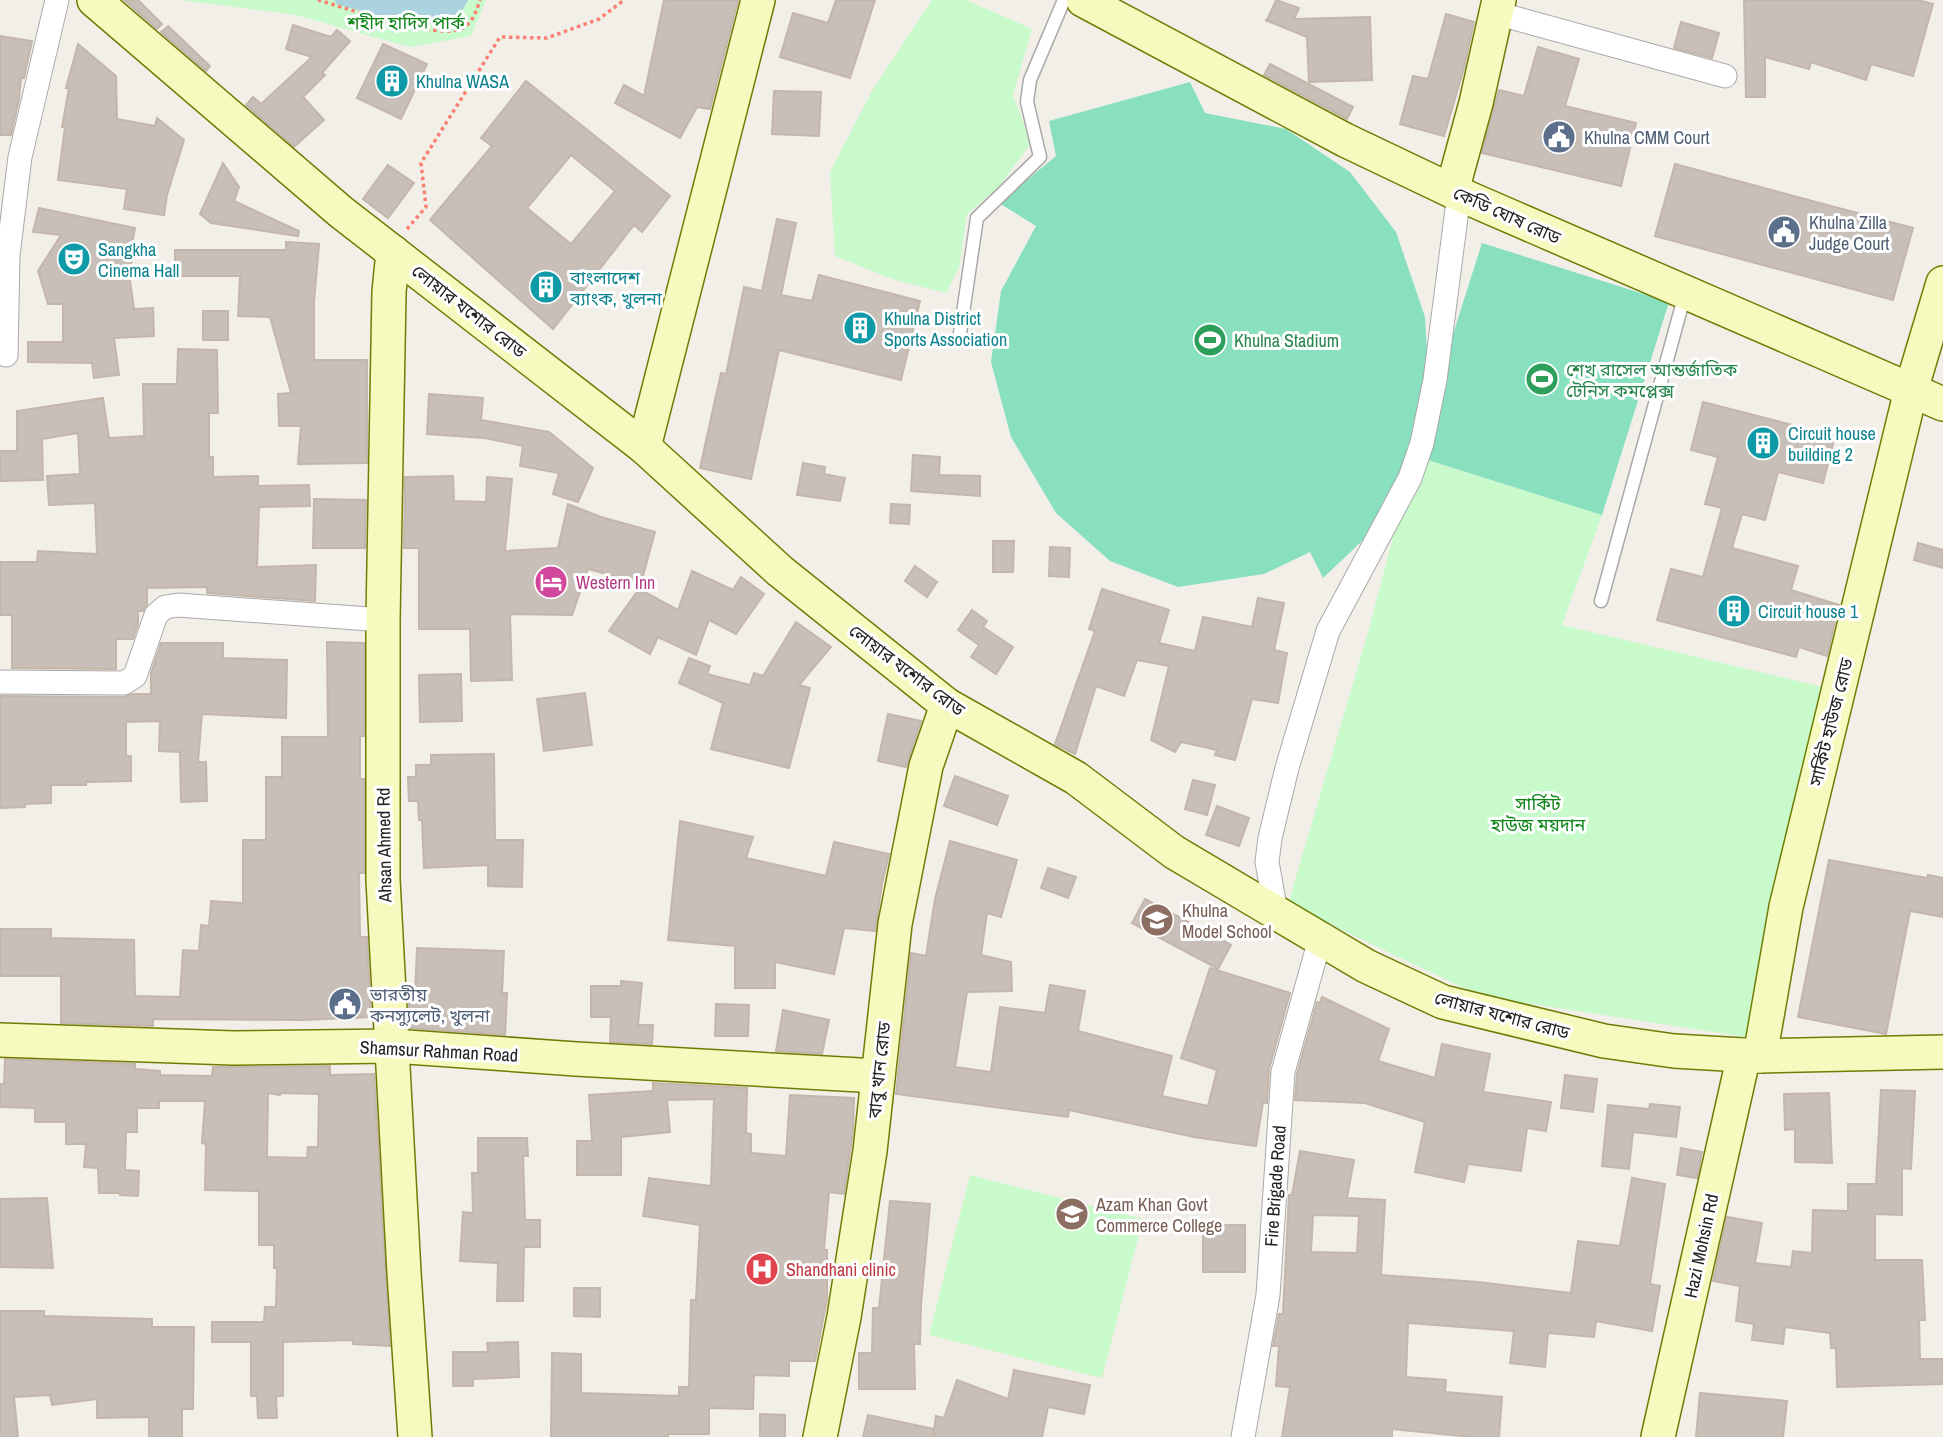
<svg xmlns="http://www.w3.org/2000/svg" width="1943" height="1437" viewBox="0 0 1943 1437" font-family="'Archivo Narrow','Noto Sans Bengali',sans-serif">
  <rect width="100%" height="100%" fill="#f2efe9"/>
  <g fill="#c8facc">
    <path d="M180 0H486L471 36 410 47 296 15Z"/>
    <path d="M932 0H966L1032 29 1013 95 1031 143 998 188 967 214 959 268 946 293 892 279 835 256 830 172 872 91Z"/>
    <path d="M1414 456 1602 515 1562 625 1831 689 1746 1037 1480 996 1288 904 1369 629Z"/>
    <path d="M970 1175 1143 1219 1102 1378 929 1335Z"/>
  </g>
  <path fill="#88e0be" d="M1190 82 1205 113 1286 129 1350 172 1396 232 1425 317 1429 390 1419 441 1482 243 1669 302 1602 515 1415 456 1379 525 1323 578 1310 552 1264 574 1178 587 1110 561 1056 513 1011 437 991 362 1001 291 1036 226 999 203 1056 156 1049 121Z"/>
  <path fill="#aad3df" d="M335 0H468L454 26 391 19 336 4Z"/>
  <g fill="#c7bfb8" stroke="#c4b6ab" stroke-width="2" fill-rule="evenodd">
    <path d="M124 0H138L162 24 157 29Z"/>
    <path d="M664 0H738L710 109 697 107 680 138 615 103 624 85 644 96Z"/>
    <path d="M836 0H875L850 78 780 57 793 13 828 23Z"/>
    <path d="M1276 0 1299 8 1294 19 1370 17 1372 80 1309 82 1307 37 1265 20H1267Z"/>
    <path d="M1744 0H1918L1933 4 1913 76 1871 64 1866 80 1811 62 1809 69 1765 57V97H1746Z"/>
    <path d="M1446 14 1474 22 1464 68 1444 136 1400 124 1413 76 1428 79Z"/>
    <path d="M1681 22 1719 33 1712 58 1674 48Z"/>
    <path d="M293 25 331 37 337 30 350 41 322 73 325 75 303 97 324 120 294 147 246 105 253 97 261 104 312 57 286 49Z"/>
    <path d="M168 26 210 66 206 71 161 32Z"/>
    <path d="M0 36 32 41 24 78H21L19 99 11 135H0Z"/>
    <path d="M78 44 116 76 117 119 155 126 157 118 184 140 167 195 164 215 124 209 127 189 58 180 65 127H62L69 88H66Z"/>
    <path d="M383 44 427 64 401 119 357 98Z"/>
    <path d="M1538 47 1579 59 1565 106 1636 123 1621 186 1482 153 1499 90 1524 96Z"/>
    <path d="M1270 64 1353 107 1347 119 1264 75Z"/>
    <path d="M526 81 670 196 642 232 634 225 553 329 430 220 492 146 481 138ZM571 155 615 191 571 244 527 208Z"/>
    <path d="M774 91 821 92 819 136 772 134Z"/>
    <path d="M223 163 239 187 234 201 299 231 298 236 211 223 200 214Z"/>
    <path d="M1675 164 1913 228 1893 300 1655 236Z"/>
    <path d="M388 165 414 183 388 218 363 199Z"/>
    <path d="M39 208 135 228 131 249H134L129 274 134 309 153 308 154 336 114 338 119 375 94 378 92 363 28 362V342H63V304H48L38 271 61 235 33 232Z"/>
    <path d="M777 219 796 223 781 295 812 301 819 275 920 301 901 380 779 350 751 479 700 468 721 373 726 374 744 287 762 291Z"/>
    <path d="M286 242 319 244 314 302V360H367V463L298 464 301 426H279L278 394 291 393 270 317 238 316 240 276H175V250H286Z"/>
    <rect x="203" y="311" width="25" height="29"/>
    <path d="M178 349 217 350 218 413H209V457H213V477L258 476V486L309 485 310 506 259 507 257 567 316 565 315 601 207 593V587L147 588V604L143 611H138V624L133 639H116V669L12 668V615H0V562H37L38 551 97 554 95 503 49 505 47 476 80 474 78 433 42 439 43 480 0 481V451H17V411L103 398 109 438 144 436 143 384H177Z"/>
    <path d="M429 394 483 398 481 420 549 432 593 468 578 502 553 494 559 473 520 466 523 446 485 438 427 434Z"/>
    <path d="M1703 402 1835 436 1823 483 1778 472 1765 520 1742 514 1732 548 1798 566 1791 590 1839 605 1827 656 1799 647 1796 657 1657 620 1671 569 1703 577 1722 508 1705 504 1718 457 1691 450Z"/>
    <path d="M913 455 940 457 939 475 980 476V496L911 491Z"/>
    <path d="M803 463 825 467 824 474 845 478 840 501 797 495Z"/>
    <path d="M453 476 454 501 486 502 487 477 512 479 505 551 558 548 568 504 601 517 655 532 641 583 588 569 572 615 510 614 512 680 471 681 470 629H419V548H404L405 477Z"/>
    <path d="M314 499 366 500 365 548H313Z"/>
    <path d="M891 504 910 505 909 524 890 523Z"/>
    <path d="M993 541H1014L1013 572H993Z"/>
    <path d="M1918 543 1943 550V568L1914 560Z"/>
    <path d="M1050 547 1070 548 1069 577 1049 576Z"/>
    <path d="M915 566 937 582 927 597 905 581Z"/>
    <path d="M692 571 733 590 741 577 764 594 736 634 709 620 696 655 658 637 650 654 609 631 639 589 678 610Z"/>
    <path d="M1102 589 1169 610 1159 643 1195 651 1203 617 1252 627 1258 598 1284 603 1274 650 1287 653 1278 703 1252 699 1235 760 1215 755 1217 750 1181 742 1175 752 1151 740 1169 666 1137 660 1124 696 1096 686 1075 754 1055 744 1095 631 1089 629Z"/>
    <path d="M972 610 987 621 983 627 1013 647 996 674 971 657 979 645 958 630Z"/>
    <path d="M796 622 831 647 799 685 810 688 789 768 711 749 723 703 679 683 689 658 710 666 707 674 750 685 754 673 763 676Z"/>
    <path d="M327 642 364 643V736H360V779H364V873H359L360 937H367L371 1017 304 1020 153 1019V1026L61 1023V976H0V929H51V938L134 940 135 996 180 997 183 950 199 951 201 925 209 926 211 901 243 903V840H266V777H282V737H328Z"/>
    <path d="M161 643H223V658L287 660 286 718 202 714 198 762H206L207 801 181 802 180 752 159 751 160 721 126 722V756H131V781L86 782V785H51V803L25 804V807L0 808V696L124 697 133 694H151V673Z"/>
    <path d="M461 674 462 721 420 722 419 675Z"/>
    <path d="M585 693 592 745 544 751 537 699Z"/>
    <path d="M888 714 921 721 906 767 878 761Z"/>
    <path d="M494 754 495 840H523L522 887 488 886V865L424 868 422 820H419L418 801H409L408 777H416V765H431V755Z"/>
    <path d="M955 776 1008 796 997 825 944 806Z"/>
    <path d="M1193 780 1215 785 1207 815 1185 809Z"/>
    <path d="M1217 806 1249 818 1239 846 1206 835Z"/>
    <path d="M680 821 753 837 746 858 826 876 834 842 889 854 882 884 875 931 844 928 834 974 775 962V988H735V946L668 940Z"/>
    <path d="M950 841 1017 860 1001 917 987 913 981 955 1011 962 1012 991 967 992 955 1067 991 1072 1000 1007 1045 1013 1050 985 1085 991 1078 1031 1172 1056 1162 1096 1208 1106 1217 1070 1181 1058 1210 968 1290 993 1269 1069 1267 1103 1263 1102 1256 1146 1194 1137 1069 1110 1068 1117 896 1094 911 953 926 956 935 899Z"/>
    <path d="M1829 860 1927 878 1928 875 1943 878V917L1910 911 1886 1034 1798 1017Z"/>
    <path d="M1048 868 1076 877 1068 898 1041 888Z"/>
    <path d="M1145 899 1231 945 1218 969 1132 923Z"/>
    <path d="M417 948 504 951 502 993H507L505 1035 410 1028 408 993 415 994Z"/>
    <path d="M621 981 642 983 638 1025H653L652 1044 610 1042 611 1017H591V986H621Z"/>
    <path d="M1322 997 1389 1029 1378 1061 1435 1078 1442 1044 1490 1054 1483 1092 1551 1102 1546 1131 1527 1128 1521 1171 1468 1164 1464 1182 1415 1172 1425 1122 1365 1103 1295 1100 1297 1074 1317 1002 1320 1003Z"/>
    <path d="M716 1004 749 1005 748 1036H715Z"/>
    <path d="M783 1010 829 1020 822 1054 776 1051Z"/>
    <path d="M5 1059 135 1064V1069L160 1071V1075L212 1076 213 1067 330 1066V1075L374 1074 390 1346 353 1344V1340L283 1342V1396H276L277 1418H258L257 1396H251V1342H212V1322H264L265 1307H276L277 1268H274V1245H259V1191L205 1190 206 1144 202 1143 205 1101H159V1108H137V1132H126L125 1170 139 1171 138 1196 120 1195V1193H99L98 1168 84 1167 86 1144H66V1122H35V1108L0 1107V1084H4ZM268 1093 280 1095V1093L319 1094 318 1147H308L307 1158 267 1157Z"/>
    <path d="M1565 1075 1597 1079 1593 1112 1561 1108Z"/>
    <path d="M653 1083 747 1088 746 1133 751 1134V1153L786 1156 790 1095 854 1098 853 1131 844 1194 829 1192 824 1250H827V1299L815 1361H789V1376L754 1375 753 1409 709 1408V1434H668V1437H551L552 1353 581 1354V1393L679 1396V1387H689L691 1300H696L700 1225 643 1216 649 1178 711 1186 714 1099 667 1100 670 1132 621 1137V1175H577V1141H592L589 1095 653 1091Z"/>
    <path d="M1881 1090 1915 1091 1911 1169 1902 1168V1215L1875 1214V1260H1922L1925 1320H1919L1920 1359H1943V1384L1837 1387 1836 1348H1831L1830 1333 1785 1327 1783 1344 1752 1340 1754 1324 1736 1321 1740 1286 1713 1281 1727 1217 1762 1223 1755 1263 1791 1267 1793 1251 1812 1253 1813 1210 1848 1211V1184H1876Z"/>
    <path d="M1829 1093 1832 1163 1795 1162V1129L1785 1130 1784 1094Z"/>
    <path d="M1650 1104 1680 1107 1676 1137 1633 1132 1629 1169 1602 1166 1608 1105 1649 1109Z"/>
    <path d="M478 1138H527L528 1156H523L525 1220H540V1247H524L523 1301H497L498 1263 460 1261 463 1212 473 1213 472 1173H478Z"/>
    <path d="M1681 1148 1702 1152 1697 1178 1677 1175Z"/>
    <path d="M1300 1151 1354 1160 1347 1198 1385 1200 1381 1275 1478 1282 1571 1293 1578 1241 1620 1246 1632 1178 1665 1184 1650 1284 1660 1286 1652 1331 1596 1321 1594 1337 1548 1333 1545 1367 1510 1363 1514 1331 1408 1323 1406 1377 1446 1380 1445 1392 1502 1397 1499 1437H1471L1392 1429V1437H1282L1290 1387 1276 1386 1279 1346H1273L1279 1314H1283L1289 1195H1292ZM1313 1215 1359 1216 1357 1253 1311 1252Z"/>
    <path d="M47 1198 53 1268 0 1267V1199Z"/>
    <path d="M890 1201 930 1204 921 1305 920 1344H914L915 1389H859V1353H872L873 1308H879Z"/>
    <rect x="1203" y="1225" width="42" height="47"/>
    <path d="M574 1288H600V1317L574 1316Z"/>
    <path d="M0 1311H44V1316L152 1319V1327H194L193 1409H182V1437H149V1417L97 1418V1399L52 1405 50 1395 14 1397 18 1437H0Z"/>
    <path d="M518 1342 519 1377 473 1379V1386H453V1352H488L487 1343Z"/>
    <path d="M1014 1370 1090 1385 1084 1414 1048 1407 1042 1437H933L936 1416 944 1418 957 1380 1008 1399Z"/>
    <path d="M1700 1393 1787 1401 1783 1437H1696Z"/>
    <path d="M760 1414 785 1415V1437H760Z"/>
    <path d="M868 1415 934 1429 933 1437H863Z"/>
  </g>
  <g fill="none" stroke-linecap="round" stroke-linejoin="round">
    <defs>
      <g id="lane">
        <path d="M959 340 977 218 1040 157 1027 102 1030 80 1064 0"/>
        <path d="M1601 601 1685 294"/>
      </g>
      <g id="street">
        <path d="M1496 13 1725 76"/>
        <path d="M6 355 8 255 20 157 57 0"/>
        <path d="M0 682 124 683 135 676 156 615 165 607 178 605 383 620"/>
        <path d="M1271 910 1274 901 1267 862 1270 838 1287 768 1328 631 1410 478 1422 443 1435 380 1459 194"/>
        <path d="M1243 1437 1268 1295 1283 1072 1320 939"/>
      </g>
      <g id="secondary">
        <path d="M94 0 341 212 644 447 780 571 947 705 1076 778 1174 852 1366 966 1443 1002 1604 1041 1674 1051 1760 1056 1943 1052"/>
        <path d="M1083 0 1345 140 1452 191 1943 404"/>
        <path d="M1452 191 1476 103 1499 0"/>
        <path d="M393 252 389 292 383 620V880L404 1273 415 1437"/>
        <path d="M644 447 758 0"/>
        <path d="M0 1040 233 1048 393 1046 576 1059 878 1076"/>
        <path d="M1760 1056 1786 907 1911 390 1943 283"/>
        <path d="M820 1437 844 1317 870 1151 895 924 926 766 947 705"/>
        <path d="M1658 1437 1744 1055"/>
      </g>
    </defs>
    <use href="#lane" stroke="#a9a9a9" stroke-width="15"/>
    <use href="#street" stroke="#a9a9a9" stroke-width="25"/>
    <use href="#secondary" stroke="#707d05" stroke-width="36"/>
    <g stroke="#fa8072" stroke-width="3.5" stroke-dasharray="3.5 3.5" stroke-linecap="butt">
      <path d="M318 0C346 8 441 41 463 28 474 21 476 11 480 0"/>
      <path d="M407 229 426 207 421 163 500 37 547 38 599 19 624 0"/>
    </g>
    <use href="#lane" stroke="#fff" stroke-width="12"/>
    <use href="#street" stroke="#fff" stroke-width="23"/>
    <use href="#secondary" stroke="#f7fabf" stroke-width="33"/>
  </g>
  <defs>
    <symbol id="building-disc" viewBox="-11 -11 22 22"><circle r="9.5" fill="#0f9aa8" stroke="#fff"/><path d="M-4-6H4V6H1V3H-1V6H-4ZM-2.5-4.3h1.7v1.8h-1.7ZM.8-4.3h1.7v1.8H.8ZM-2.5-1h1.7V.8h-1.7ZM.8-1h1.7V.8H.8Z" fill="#fff"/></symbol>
    <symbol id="civic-disc" viewBox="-11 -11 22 22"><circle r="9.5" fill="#5c6f8a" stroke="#fff"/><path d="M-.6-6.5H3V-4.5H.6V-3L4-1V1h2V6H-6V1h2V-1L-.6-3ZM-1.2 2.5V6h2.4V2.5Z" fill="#fff"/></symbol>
    <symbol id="theatre-disc" viewBox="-11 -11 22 22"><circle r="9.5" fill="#0f9aa8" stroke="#fff"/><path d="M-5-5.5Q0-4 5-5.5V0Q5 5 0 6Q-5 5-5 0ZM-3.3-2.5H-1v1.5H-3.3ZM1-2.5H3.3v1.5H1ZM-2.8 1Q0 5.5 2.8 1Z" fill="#fff"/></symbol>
    <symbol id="stadium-disc" viewBox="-11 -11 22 22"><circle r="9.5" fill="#2e9e5b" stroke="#fff"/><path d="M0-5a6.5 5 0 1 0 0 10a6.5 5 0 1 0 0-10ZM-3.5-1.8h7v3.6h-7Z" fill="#fff"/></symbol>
    <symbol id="hotel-disc" viewBox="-11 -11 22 22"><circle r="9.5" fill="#d1479c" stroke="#fff"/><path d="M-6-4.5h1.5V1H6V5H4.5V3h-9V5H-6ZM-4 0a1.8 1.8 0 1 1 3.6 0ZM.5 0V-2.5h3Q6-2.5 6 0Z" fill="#fff"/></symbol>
    <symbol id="school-disc" viewBox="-11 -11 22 22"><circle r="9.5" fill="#8d6e63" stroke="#fff"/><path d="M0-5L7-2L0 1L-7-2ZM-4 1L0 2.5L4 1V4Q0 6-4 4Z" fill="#fff"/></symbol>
    <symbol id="university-disc" viewBox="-11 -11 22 22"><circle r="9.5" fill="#8d6e63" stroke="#fff"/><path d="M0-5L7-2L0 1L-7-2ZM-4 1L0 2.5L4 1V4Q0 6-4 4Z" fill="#fff"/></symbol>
    <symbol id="hospital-disc" viewBox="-11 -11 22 22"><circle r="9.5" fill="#e0444e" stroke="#fff"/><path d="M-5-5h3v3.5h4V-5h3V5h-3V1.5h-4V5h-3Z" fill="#fff"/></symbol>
  </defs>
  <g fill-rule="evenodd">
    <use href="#building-disc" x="373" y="62" width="38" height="38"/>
    <use href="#civic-disc" x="1540" y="118" width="38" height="38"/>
    <use href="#civic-disc" x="1765" y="213" width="38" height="38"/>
    <use href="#theatre-disc" x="55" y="240" width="38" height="38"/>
    <use href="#building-disc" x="527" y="268" width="38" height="38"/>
    <use href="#building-disc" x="841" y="309" width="38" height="38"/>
    <use href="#stadium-disc" x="1191" y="321" width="38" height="38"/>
    <use href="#stadium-disc" x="1523" y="360" width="38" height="38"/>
    <use href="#building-disc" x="1744" y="424" width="38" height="38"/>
    <use href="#hotel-disc" x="532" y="563" width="38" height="38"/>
    <use href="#building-disc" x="1715" y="592" width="38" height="38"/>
    <use href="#school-disc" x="1138" y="901" width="38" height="38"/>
    <use href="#civic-disc" x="326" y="985" width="38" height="38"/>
    <use href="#university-disc" x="1053" y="1195" width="38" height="38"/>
    <use href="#hospital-disc" x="743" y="1250" width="38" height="38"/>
  </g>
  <g text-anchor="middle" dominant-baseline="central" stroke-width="6" stroke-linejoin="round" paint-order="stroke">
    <g font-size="18" fill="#0c8416" stroke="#fff">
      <text x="406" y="22">শহীদ হাদিস পার্ক</text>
      <text x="1538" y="803">সার্কিট<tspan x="1538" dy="21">হাউজ ময়দান</tspan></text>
    </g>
    <g font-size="18" fill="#0d838f" stroke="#fff" text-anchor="start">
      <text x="416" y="81">Khulna WASA</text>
      <text x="98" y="249">Sangkha<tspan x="98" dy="21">Cinema Hall</tspan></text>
      <text x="570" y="277">বাংলাদেশ<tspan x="570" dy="21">ব্যাংক, খুলনা</tspan></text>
      <text x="884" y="318">Khulna District<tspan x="884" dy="21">Sports Association</tspan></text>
      <text x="1788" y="433">Circuit house<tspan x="1788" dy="21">building 2</tspan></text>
      <text x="1758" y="611">Circuit house 1</text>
    </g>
    <g font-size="18" fill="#4e5e75" stroke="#fff" text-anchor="start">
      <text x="1584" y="137">Khulna CMM Court</text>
      <text x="1809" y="222">Khulna Zilla<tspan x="1809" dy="21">Judge Court</tspan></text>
      <text x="370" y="994">ভারতীয়<tspan x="370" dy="21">কনস্যুলেট, খুলনা</tspan></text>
    </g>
    <g font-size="18" fill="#222" stroke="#fff">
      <text transform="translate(1507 215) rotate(24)">কেডি ঘোষ রোড</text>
      <text transform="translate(469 311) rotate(38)">লোয়ার যশোর রোড</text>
      <text transform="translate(907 670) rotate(37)">লোয়ার যশোর রোড</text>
      <text transform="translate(1831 722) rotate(-76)">সার্কিট হাউজ রোড</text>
      <text transform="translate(384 845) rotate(-91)">Ahsan Ahmed Rd</text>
      <text transform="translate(1502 1015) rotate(15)">লোয়ার যশোর রোড</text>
      <text transform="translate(439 1051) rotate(3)">Shamsur Rahman Road</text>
      <text transform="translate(879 1070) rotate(-84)">বাবু খান রোড</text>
      <text transform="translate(1275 1186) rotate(-86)">Fire Brigade Road</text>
      <text transform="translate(1701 1246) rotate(-78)">Hazi Mohsin Rd</text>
    </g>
    <g font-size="18" fill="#27864d" stroke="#fff" text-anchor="start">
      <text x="1234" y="340">Khulna Stadium</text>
      <text x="1566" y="369">শেখ রাসেল আন্তর্জাতিক<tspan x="1566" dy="21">টেনিস কমপ্লেক্স</tspan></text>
    </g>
    <g font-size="18" fill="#b23c85" stroke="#fff" text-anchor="start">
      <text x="576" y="582">Western Inn</text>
    </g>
    <g font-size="18" fill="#785e54" stroke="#fff" text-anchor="start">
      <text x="1182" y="910">Khulna<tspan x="1182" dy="21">Model School</tspan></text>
      <text x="1096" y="1204">Azam Khan Govt<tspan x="1096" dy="21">Commerce College</tspan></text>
    </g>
    <g font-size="18" fill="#be3a42" stroke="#fff" text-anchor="start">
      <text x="786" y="1269">Shandhani clinic</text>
    </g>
  </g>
</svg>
